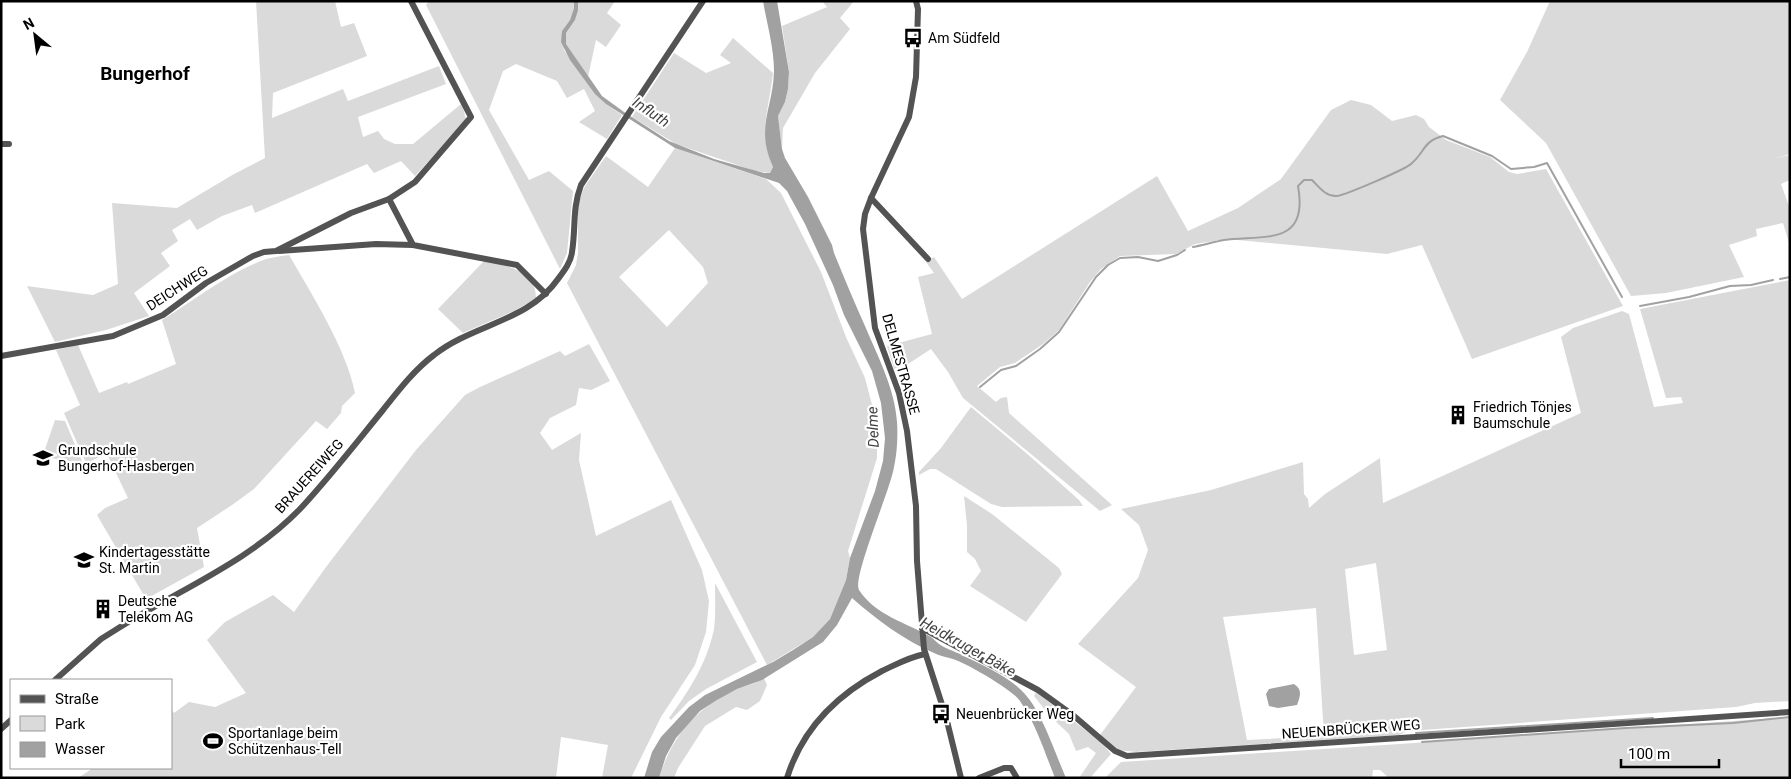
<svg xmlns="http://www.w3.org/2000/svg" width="1791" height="779" viewBox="0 0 1791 779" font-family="Roboto,sans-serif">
  <rect width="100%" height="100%" fill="#fff"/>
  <g fill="#dadada" fill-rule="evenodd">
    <path d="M256 1H335L341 27 354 23 367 56 273 93 272 118 343 89 348 101 439 66 446 84 358 117 363 137 378 131 384 139 395 144H413L461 104 464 111 466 120 415 176 401 161 374 173 367 164 255 213 252 205 222 216 197 230 190 219 172 230 178 241 161 253 170 266 134 293 149 316 106 330 55 342 27 286 93 295 118 284 112 203 177 208 234 174 265 158Z"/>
    <path d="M437 1H574V8L570 20 562 31 564 50 595 93 606 104 622 115 607 139 579 122 595 111 584 89 567 98 557 81 516 64 503 71 489 110 529 180 549 171 573 191 567 253 560 269 426 5 428 2Z"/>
    <path d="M578 1H615L607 13 621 25 606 47 596 40 588 77 566 44V33L575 20Z"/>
    <path d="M822 1H854L840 18 850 29 815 73 783 128 782 149 778 116 785 102 788 89 789 72 782 26 827 7Z"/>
    <path d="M1550 1H1790V154L1776 158 1790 155V180L1781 184 1790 209V246L1783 223 1756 229 1757 236 1729 245 1744 277 1666 293 1631 296 1546 143 1500 100 1527 52Z"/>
    <path d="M733 38 773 73C769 111 758 129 773 167L770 173 755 171 676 144 632 117 674 53 706 73 731 63 720 55Z"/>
    <path d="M1351 100 1371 105 1392 121 1416 115 1424 119 1429 127 1446 140 1490 157 1509 172 1517 174 1546 169 1623 306 1472 359 1422 245 1387 254 1227 239 1195 244 1176 254 1120 256 1101 269 1090 282 1059 330 1043 344 1015 363 1000 367 977 386 996 402 1001 398 1007 397 1009 413 1112 505 1100 511 963 398 948 372 931 349 908 364 894 369 887 346 932 334 918 277 934 273 926 262 934 257 962 299 1157 176 1188 231 1238 208 1281 179 1331 110Z"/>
    <path d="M675 148 766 179 781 193 821 272 846 337 865 378 877 424V458L848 551 850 558 846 580 830 619 813 637 767 665 567 283 576 265 578 253V202L585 186 606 156 648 187ZM669 230 703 267 708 283 667 327 619 277Z"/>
    <path d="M289 255C311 293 347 350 355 393L342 406 341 413 327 429 316 421 254 489 232 505 197 528 204 567 146 599 97 515 105 508 128 498 107 454 86 463 64 413 80 405 56 350 78 345 99 393 127 382 128 384 176 364 162 320C196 299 228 273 266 259 273 257 281 256 289 255Z"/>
    <path d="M484 261C505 265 536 270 536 298L514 311 463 333 438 309Z"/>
    <path d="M1790 280V701L1755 703 1736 707 1409 731 1399 735 1136 752 1118 750 1100 735 1136 687 1078 644 1138 578 1148 550 1139 525 1121 509 1211 490 1303 462 1304 494 1308 499 1309 508 1325 494 1380 458 1383 503 1581 413 1561 337 1573 328 1622 311 1629 314 1654 407 1683 403 1681 397 1666 398 1640 309ZM1376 563 1387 650 1354 655 1345 569ZM1316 608 1324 736 1247 740 1223 617Z"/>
    <path d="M589 344 610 381 591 390 579 388 576 405 550 418 540 433 552 450 581 433 579 460 596 536 671 500 702 570 709 601 706 632 695 665 661 717 631 778H602L608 745 561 737 556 778H78L93 768H171V709L174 713 189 702 215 707 246 693 207 640 225 622 273 595 294 612 326 567 416 450 465 395 480 387 560 351 565 356Z"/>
    <path d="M971 407 1032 458 1079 500 1083 506 1002 507 991 504 936 469H930L919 475V472L941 448Z"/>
    <path d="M55 420 65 421 84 466 82 467 46 456 44 452Z"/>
    <path d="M964 496 992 514 1059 568 1062 574 1026 622 970 586 981 571 975 559 967 552V525Z"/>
    <path d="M715 583 757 662 706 689 689 701 671 720 669 718C689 691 707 663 714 629 716 615 715 598 715 583Z"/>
    <path d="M764 678 767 685 760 701 747 710 736 707 705 726 678 768 674 778H659C673 735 694 710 735 690 744 686 755 684 764 678Z"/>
    <path d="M1036 692 1102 743 1111 754 1090 778H1079L1096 753 1088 747 1076 751 1069 734 1049 715 1034 696Z"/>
    <path d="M1790 717V778H1389L1380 770H1373L1372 778H1105L1121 762 1400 744Z"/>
  </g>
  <g fill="#a1a1a1">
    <path d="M574 1H578V10L575 20 566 33V44L602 96 624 112 669 141 714 159 764 173H770L773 167C755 127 773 109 774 71 774 48 767 24 763 1H777L789 72 788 89 785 102 778 116 782 149 785 158 808 197 832 245 834 253C844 277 854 302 865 326 878 357 895 389 897 422 898 436 897 454 894 467 891 488 852 578 859 590 875 615 907 623 931 637 934 639 936 642 939 644 946 649 954 651 960 654 980 664 1010 677 1024 693 1042 712 1055 753 1066 778H1055C1045 753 1036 724 1020 701 1013 690 966 663 953 659 947 657 940 656 934 653 905 641 876 619 852 598L837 625 823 642 762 680 737 689 717 700 700 711 676 738 666 756 659 778H644L652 752 661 737 689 707 705 695 773 662 793 650 813 637 830 619 846 580 850 558 875 491 883 461 885 438 881 403 872 371 844 315 833 285 805 224 787 191 779 183 675 148 606 104 595 94 570 60 561 42 562 31 570 20 574 8Z"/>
    <path d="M1294 684C1303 690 1300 696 1297 705L1278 708 1269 706 1266 694 1269 689Z"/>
  </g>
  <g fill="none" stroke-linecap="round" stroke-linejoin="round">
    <g stroke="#a1a1a1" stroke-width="2">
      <path d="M1193 247C1203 245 1214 242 1224 240 1265 235 1309 246 1298 186L1304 180H1312C1319 187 1326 197 1337 196 1345 195 1407 169 1412 163 1425 152 1423 141 1443 136L1492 156 1511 169 1534 167 1547 163 1622 297"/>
      <path d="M1780 279 1790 277"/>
      <path d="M1640 306 1689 297 1730 286 1751 285 1773 280"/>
      <path d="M980 387 1001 370 1016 366 1040 349 1059 332 1096 277 1108 265 1120 258 1138 257 1158 261 1177 255 1185 250"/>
      <path d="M1416 733 1653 718"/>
      <path d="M1422 742 1626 728 1733 723 1790 717"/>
    </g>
    <g stroke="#535353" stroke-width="6">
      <path d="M916 1 918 9 916 77 909 117 871 198 865 214 863 229 875 328 899 393 907 431 916 506 917 561 924 649 946 717 961 778"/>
      <path d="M1 144H9"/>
      <path d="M871 198 928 259"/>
      <path d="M389 199 415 182 471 117 411 1"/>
      <path d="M279 251 376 244 413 245"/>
      <path d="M1 356 113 336 163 315 206 283 253 256 264 252 276 251 351 213 389 199 413 245 517 265 546 294"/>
      <path d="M922 628 1038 690 1074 716 1115 751 1127 756C1348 743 1569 727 1790 712"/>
      <path d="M55 680 101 639 117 629C178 590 249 562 300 509 329 478 356 443 383 410 398 391 414 370 434 355 473 324 528 322 558 279 564 271 571 262 572 252 576 228 572 209 581 185L703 1"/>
      <path d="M1 729 11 720"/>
      <path d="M787 778C802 729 838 694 882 671 897 664 909 657 925 654"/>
      <path d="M979 778 1004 768H1011L1017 778"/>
    </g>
  </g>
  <defs>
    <symbol id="bus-bare" viewBox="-9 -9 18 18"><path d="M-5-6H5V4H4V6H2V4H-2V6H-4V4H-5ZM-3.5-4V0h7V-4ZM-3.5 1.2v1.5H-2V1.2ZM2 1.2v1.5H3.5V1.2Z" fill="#000" stroke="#fff" stroke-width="2.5" paint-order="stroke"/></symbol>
    <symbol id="building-bare" viewBox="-9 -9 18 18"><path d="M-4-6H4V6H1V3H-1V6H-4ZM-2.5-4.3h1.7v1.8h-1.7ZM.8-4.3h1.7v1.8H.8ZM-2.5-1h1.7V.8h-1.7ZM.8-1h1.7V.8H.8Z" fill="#000" stroke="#fff" stroke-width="2.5" paint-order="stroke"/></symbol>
    <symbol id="school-bare" viewBox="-9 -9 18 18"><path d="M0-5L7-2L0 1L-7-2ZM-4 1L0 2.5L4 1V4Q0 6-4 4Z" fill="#000" stroke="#fff" stroke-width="2.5" paint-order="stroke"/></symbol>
    <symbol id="stadium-bare" viewBox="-9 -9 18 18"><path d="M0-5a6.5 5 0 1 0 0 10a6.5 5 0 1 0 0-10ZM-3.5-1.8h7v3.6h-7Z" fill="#000" stroke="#fff" stroke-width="2.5" paint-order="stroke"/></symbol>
  </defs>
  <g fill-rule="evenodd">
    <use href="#bus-bare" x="899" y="24" width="28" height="28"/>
    <use href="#building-bare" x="1444" y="401" width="28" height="28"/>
    <use href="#school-bare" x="29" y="444" width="28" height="28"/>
    <use href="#school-bare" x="70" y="546" width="28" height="28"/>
    <use href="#building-bare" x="89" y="595" width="28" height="28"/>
    <use href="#bus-bare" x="927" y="700" width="28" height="28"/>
    <use href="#stadium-bare" x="199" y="727" width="28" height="28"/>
  </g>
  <g text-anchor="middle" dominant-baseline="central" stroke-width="4.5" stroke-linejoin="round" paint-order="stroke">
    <g font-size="14" fill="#000" stroke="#fff" text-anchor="start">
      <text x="928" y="38">Am Südfeld</text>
      <text x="1473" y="407">Friedrich Tönjes<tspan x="1473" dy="16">Baumschule</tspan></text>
      <text x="58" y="450">Grundschule<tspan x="58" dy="16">Bungerhof-Hasbergen</tspan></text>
      <text x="99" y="552">Kindertagesstätte<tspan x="99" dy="16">St. Martin</tspan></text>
      <text x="118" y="601">Deutsche<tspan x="118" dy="16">Telekom AG</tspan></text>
      <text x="956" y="714">Neuenbrücker Weg</text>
      <text x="228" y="733">Sportanlage beim<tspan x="228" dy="16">Schützenhaus-Tell</tspan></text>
    </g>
    <g font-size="14" fill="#000" stroke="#fff">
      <text transform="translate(177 288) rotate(-33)">DEICHWEG</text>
      <text transform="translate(901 364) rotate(74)">DELMESTRASSE</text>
      <text transform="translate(309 476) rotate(-48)">BRAUEREIWEG</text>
      <text transform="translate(1351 729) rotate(-4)">NEUENBRÜCKER WEG</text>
    </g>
    <g font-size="15" font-style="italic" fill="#424242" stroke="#fff">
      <text transform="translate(651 112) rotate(34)">Influth</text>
      <text transform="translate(873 427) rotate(-92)">Delme</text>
      <text transform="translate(968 647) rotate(29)">Heidkruger Bäke</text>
    </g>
    <g font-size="19" font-weight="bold" fill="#000" stroke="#fff">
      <text x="145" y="73">Bungerhof</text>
    </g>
  </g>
  <rect width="1791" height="779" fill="none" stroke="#000000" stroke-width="5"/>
  <rect x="10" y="679" width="162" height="90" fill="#ffffff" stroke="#999999"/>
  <rect x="20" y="695" width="25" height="8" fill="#535353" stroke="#999999"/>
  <text x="55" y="704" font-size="15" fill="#000000">Straße</text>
  <rect x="20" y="716" width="25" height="15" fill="#dadada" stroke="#999999"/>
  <text x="55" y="729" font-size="15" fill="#000000">Park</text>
  <rect x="20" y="742" width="25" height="15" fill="#a1a1a1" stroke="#999999"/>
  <text x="55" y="754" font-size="15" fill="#000000">Wasser</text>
  <g transform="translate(35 35) rotate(331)" stroke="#ffffff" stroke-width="4" paint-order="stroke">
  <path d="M0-4L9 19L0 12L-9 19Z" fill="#000000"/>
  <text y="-8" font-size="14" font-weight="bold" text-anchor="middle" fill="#000000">N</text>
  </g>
  <path d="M1621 759v8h98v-8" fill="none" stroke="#000000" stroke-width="2.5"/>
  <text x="1628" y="759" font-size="15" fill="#000000" stroke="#ffffff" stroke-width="4" paint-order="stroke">100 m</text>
</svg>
